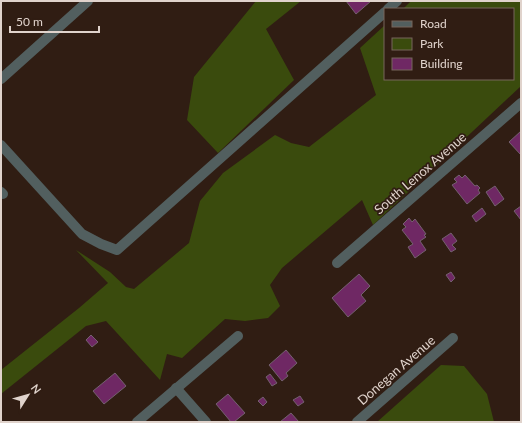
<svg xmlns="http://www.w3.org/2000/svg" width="522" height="423" viewBox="0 0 522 423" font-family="Lato,sans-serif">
  <rect width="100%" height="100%" fill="#301d13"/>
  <g fill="#3a4b0d">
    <path d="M256 1H301L266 29 294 80 218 153 187 120 194 77Z"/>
    <path d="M411 1H521V86L373 225 362 200 282 268 270 285 280 306 268 318 245 321 225 319 182 358 167 354 160 380 106 321 86 326 1 394V370L79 308 108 283 76 250 110 272 126 287 134 289 189 243 200 201 223 173 275 135 291 143 309 147 376 95 360 48 385 25V79H513V9H403Z"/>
    <path d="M441 365 464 366 487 394 494 422H377Z"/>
  </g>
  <g fill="#6f2864" stroke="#74606f">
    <path d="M346 1H371L356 14Z"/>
    <path d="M521 131V155L509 142Z"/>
    <path d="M459 175 462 178 465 175 475 186 477 185 480 188 478 190 480 193 467 204 452 185 457 182 454 179Z"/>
    <path d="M495 186 504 199 495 206 486 192Z"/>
    <path d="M521 206V220L514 211Z"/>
    <path d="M482 208 486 214 476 222 472 216Z"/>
    <path d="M409 218 412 222 415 219 426 234 424 235 426 237 420 241 426 250 415 258 408 247 413 244 402 230 406 227 403 224Z"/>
    <path d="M451 233 457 241 452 245 456 249 451 252 442 239Z"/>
    <path d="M451 272 455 278 451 282 446 275Z"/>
    <path d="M359 274 370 286 361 295 366 301 348 317 332 298Z"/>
    <path d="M91 335 98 342 92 347 86 340Z"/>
    <path d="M286 350 297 363 286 373 288 376 282 381 269 365Z"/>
    <path d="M115 373 126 386 104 404 93 391Z"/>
    <path d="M270 374 277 383 272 386 266 377Z"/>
    <path d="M228 394 245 413 234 422H231L216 404Z"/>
    <path d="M300 396 304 402 298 406 293 400Z"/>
    <path d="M263 397 267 402 263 406 258 401Z"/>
    <path d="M291 413 299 422H280Z"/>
  </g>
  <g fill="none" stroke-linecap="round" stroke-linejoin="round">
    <g stroke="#525f5f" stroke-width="10">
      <path d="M388 9 397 1"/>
      <path d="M1 79 88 1"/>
      <path d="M1 145 82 234 101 244 117 250 385 12"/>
      <path d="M1 192 3 194"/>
      <path d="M337 263 521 103"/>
      <path d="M176 388 206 422"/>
      <path d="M137 422 238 336"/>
      <path d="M357 422 453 338"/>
    </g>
  </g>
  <g text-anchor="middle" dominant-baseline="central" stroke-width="3.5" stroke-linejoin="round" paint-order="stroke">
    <g font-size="13" fill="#e0d3cc" stroke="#301d13">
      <text transform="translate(420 173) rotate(-41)">South Lenox Avenue</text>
      <text transform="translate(396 370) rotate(-41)">Donegan Avenue</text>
    </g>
  </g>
  <rect width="522" height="423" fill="none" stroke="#e0d3cc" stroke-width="4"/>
  <rect x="384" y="8" width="130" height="72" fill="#301d13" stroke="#76665d"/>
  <rect x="392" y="21" width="20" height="6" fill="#525f5f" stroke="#76665d"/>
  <text x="420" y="28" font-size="12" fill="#e0d3cc">Road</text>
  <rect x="392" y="38" width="20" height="12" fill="#3a4b0d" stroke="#76665d"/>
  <text x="420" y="48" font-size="12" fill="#e0d3cc">Park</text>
  <rect x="392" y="58" width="20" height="12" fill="#6f2864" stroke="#76665d"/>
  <text x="420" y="68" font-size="12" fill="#e0d3cc">Building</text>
  <g transform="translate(28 395) rotate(53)" stroke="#301d13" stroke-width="3" paint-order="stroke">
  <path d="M0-3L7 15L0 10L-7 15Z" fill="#e0d3cc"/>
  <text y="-6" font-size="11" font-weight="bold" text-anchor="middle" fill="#e0d3cc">N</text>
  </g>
  <path d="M10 26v6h89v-6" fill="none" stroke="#e0d3cc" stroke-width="2"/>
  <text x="16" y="26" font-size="12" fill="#e0d3cc" stroke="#301d13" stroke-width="3" paint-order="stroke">50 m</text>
</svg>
